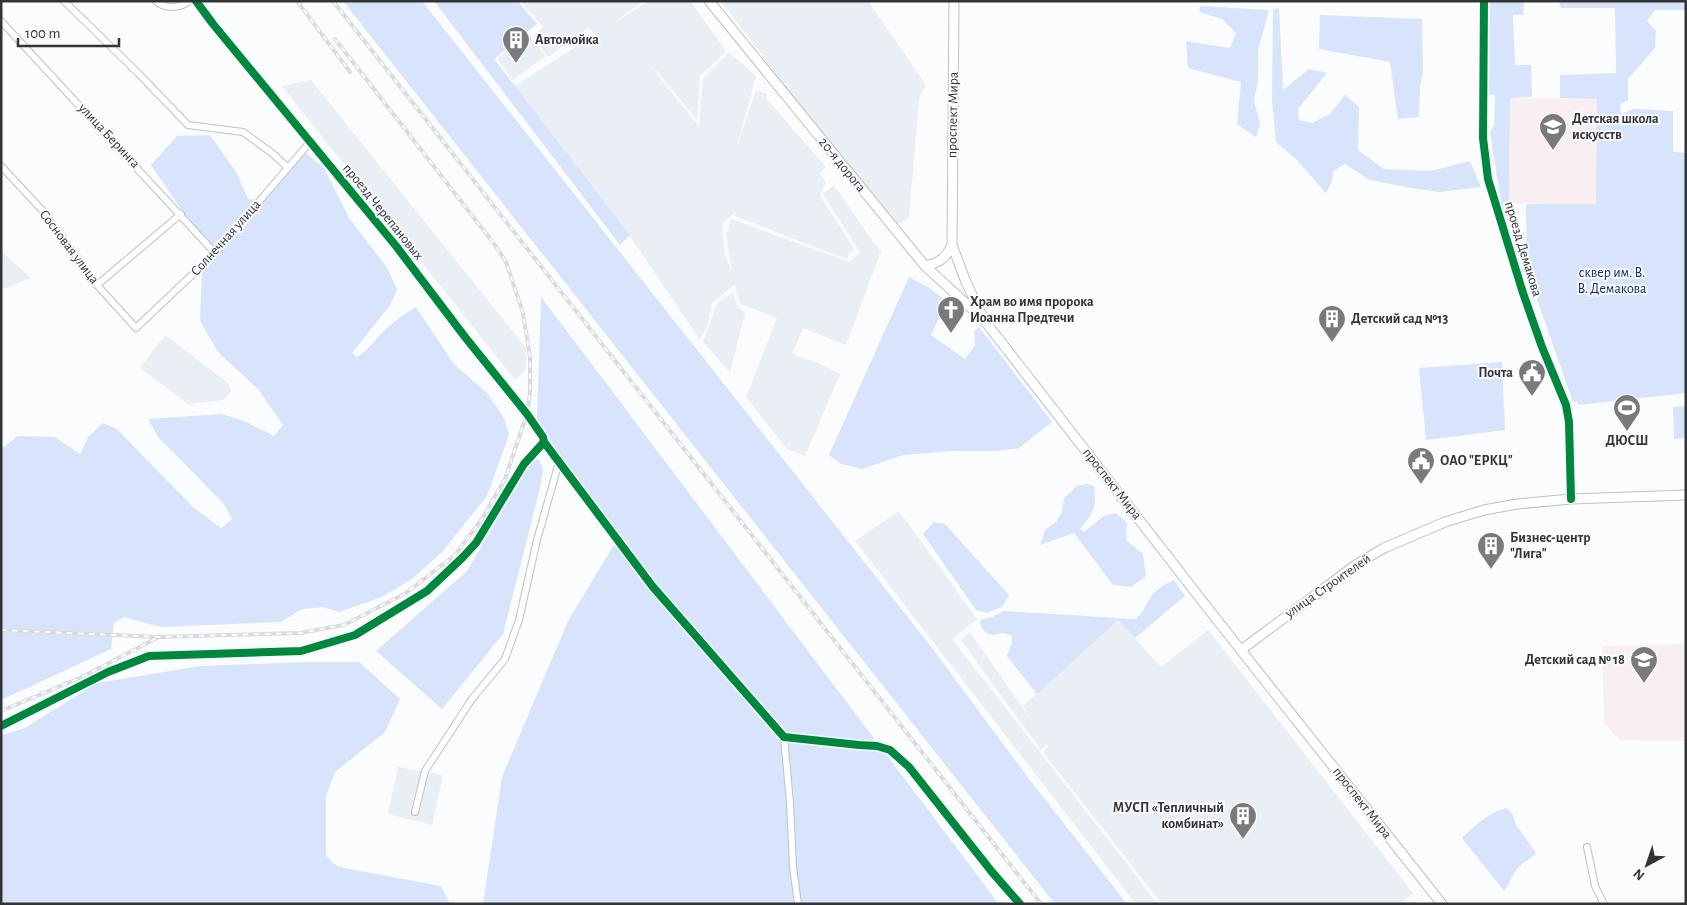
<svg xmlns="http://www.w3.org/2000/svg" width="1687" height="905" viewBox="0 0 1687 905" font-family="'Alegreya Sans',sans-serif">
  <rect width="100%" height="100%" fill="#fafcfe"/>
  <g fill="#eaeef5">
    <path d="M521 1H642L611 25 649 1H690L726 51 700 76 697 120 656 70 654 71 699 126 703 78 729 52 756 76 736 150 756 90 767 94 766 98 826 167 820 173 826 183 820 196 854 248 846 259 735 216 736 211 722 224 725 255 732 272 726 234 731 219 849 262 860 252 823 194 834 185 873 242 881 251 846 345 803 328 793 352 797 356 818 363 840 374 805 456 787 449 746 397 777 318 740 304 735 284 712 303 708 324 700 340 622 224 513 87 594 35 589 27 548 57 533 36 543 27Z"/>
    <path d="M721 1H868L926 85 919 99 909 218 897 225 839 157Z"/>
    <path d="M529 34 545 56 513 80 497 59Z"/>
    <path d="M311 80 526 348V370L515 380 282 86Z"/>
    <path d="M1 251 31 278 1 290Z"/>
    <path d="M733 293 738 307 745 313 730 372 703 342 717 303Z"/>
    <path d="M165 335 228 383 231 392 224 400 188 404 140 368Z"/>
    <path d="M899 511 977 619 952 639 1158 904H1136L855 541Z"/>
    <path d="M1118 620 1161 667 1208 630 1413 893 1400 904H1162L1043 752 1048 746 1047 744 1041 750 961 640 970 632 1038 730 1023 706Z"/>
    <path d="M398 767 443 775 432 825 388 814Z"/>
  </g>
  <g fill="#f9eff3">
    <path d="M1510 98 1598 99 1596 205 1509 203Z"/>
    <path d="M1686 644V741L1619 740 1604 722 1602 646Z"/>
  </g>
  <g fill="#d8e4fb">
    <path d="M343 1H422L932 648 1029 779 1127 904H1055Z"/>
    <path d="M434 1H518L537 24 494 59 630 235 620 245Z"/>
    <path d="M1490 1H1524L1523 15H1513L1515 65H1531L1532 97 1510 98 1509 208 1502 210 1490 132 1494 125 1495 95H1489Z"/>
    <path d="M1559 1H1686V10H1655L1647 21 1656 31 1655 48 1628 79V100L1620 104 1621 114 1633 109 1673 111V152L1686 153V393L1578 405 1577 401 1573 402 1527 271 1526 205 1529 204H1596L1597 99 1560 98V75L1616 73 1615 8H1561Z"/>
    <path d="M1200 6 1269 10 1258 50V81L1254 100 1260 125 1256 137 1237 124 1241 82 1188 68 1186 41 1230 48 1236 33 1222 19 1199 12Z"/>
    <path d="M1279 8 1283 90 1309 69 1327 73 1298 109 1299 120 1312 123 1330 114 1345 95 1359 107 1358 150 1384 169 1431 171 1470 161 1481 187 1439 192 1406 187 1370 180 1345 164 1333 171 1332 181 1326 193 1297 160 1276 142 1272 101 1273 9Z"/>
    <path d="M1320 15 1422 19 1423 72 1420 86 1419 117 1398 119 1390 62 1319 49Z"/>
    <path d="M210 135 235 170 248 199 259 200 296 156 306 153 324 168 349 218 386 266 397 289 391 304 352 353 357 357C368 350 374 341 383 332 393 322 404 314 416 307L454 364 488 394 504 418 509 435 487 496 441 553 412 579 382 597 339 612 323 607 302 609 281 622 161 627 124 617 114 623 111 649 1 700V449L18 436 55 437 80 454 89 436 103 423 117 429 193 507 221 528 232 519 223 503 159 438 148 419 222 414 244 421 274 436 283 425 258 389 218 352 200 321 202 268 215 253 214 246 187 218 151 165 177 136Z"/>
    <path d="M909 277 928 287 954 307 938 320 931 335 965 359 975 346 974 331 979 327 1052 422 1019 448 996 451H952L903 455 862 469 841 464 829 455Z"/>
    <path d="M541 297 999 904H483L502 777 568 621 615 543 537 419Z"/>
    <path d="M1502 362 1505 430 1426 440 1419 368Z"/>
    <path d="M1686 406V438L1674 439 1673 407Z"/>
    <path d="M539 459 543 470 540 488 503 634 442 709 376 651 467 571 524 473 531 462Z"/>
    <path d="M1087 484 1094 486C1097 506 1093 514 1080 529L1084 532 1104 516 1116 513 1127 523 1126 540 1143 554 1146 576 1131 587 1113 585 1074 533 1040 545 1045 530 1056 522 1062 512 1064 498 1077 486Z"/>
    <path d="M934 522 945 524 1009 595 1003 606 987 613 976 610 923 534Z"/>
    <path d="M1174 580 1185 596 1135 638 1118 620 1037 694 1007 656 1012 643 1011 635 1002 633 993 635 986 633 981 627 980 620 992 617 1003 611 1135 619C1142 614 1143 611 1147 603 1152 592 1163 585 1174 580Z"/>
    <path d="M307 662H359L400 699 385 732 335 772 326 796V855L332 862 339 867 441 886 450 904H1V735L25 728 97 683 200 666Z"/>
    <path d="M1507 808 1513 815 1516 825 1536 853C1531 860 1522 862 1517 869 1511 876 1510 884 1504 891L1462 838C1474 826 1491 811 1507 808Z"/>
  </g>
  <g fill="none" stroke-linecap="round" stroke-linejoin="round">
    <defs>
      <g id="street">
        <path d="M64 1 138 73 188 125 243 132 272 153 287 167"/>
        <path d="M156 1C164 9 180 9 189 1"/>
        <path d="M196 1 213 24 396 246 465 337 527 414 543 437 544 442 653 587 784 737 859 745 877 746 890 750 909 767 992 872 1020 904"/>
        <path d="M1484 1 1483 138 1488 179 1523 293 1542 347 1566 405 1569 422 1571 499"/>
        <path d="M1 21 215 253"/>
        <path d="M1 166 43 211 97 285 136 328 215 253 310 142"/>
        <path d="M97 285 181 214"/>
        <path d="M1 726 108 672 149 656 301 651 355 635 427 591 462 558 476 543 524 464 544 442"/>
        <path d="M784 737 790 803 793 867 798 904"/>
        <path d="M415 812 425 771 472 699 505 659 519 620 537 540 559 462"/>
        <path d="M1587 847 1595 886 1604 904"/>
      </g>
      <g id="secondary">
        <path d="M709 1 925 266 981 317"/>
        <path d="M954 1 952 245 966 282 984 320 1217 620 1442 904"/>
        <path d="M925 266C939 263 946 258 952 245"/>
        <path d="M1241 650 1357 564 1384 548 1445 522 1484 510 1517 504 1571 499 1686 495"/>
      </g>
    </defs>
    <use href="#street" stroke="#bfc0c1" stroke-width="8"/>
    <use href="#secondary" stroke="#bfc0c1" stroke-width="11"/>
    <use href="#street" stroke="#feffff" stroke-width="6"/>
    <use href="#secondary" stroke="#feffff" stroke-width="9"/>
    <defs>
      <g id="rail">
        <path d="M297 1 350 72"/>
        <path d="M333 1 1041 904"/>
        <path d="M1 630 159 637 300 633 344 625 406 593 455 555 482 519 505 479 527 414 530 393V357L523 313 506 262 495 245 335 39"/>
        <path d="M1 711 82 677 157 638"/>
      </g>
    </defs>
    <use href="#rail" stroke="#dbdbdb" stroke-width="4"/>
    <use href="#rail" stroke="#f9fbff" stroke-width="2" stroke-dasharray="5.5" stroke-linecap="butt"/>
    <defs>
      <g id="cycleway">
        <path d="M196 1 213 24 396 246 465 337 527 414 543 437 544 442 653 587 784 737 859 745 877 746 890 750 909 767 992 872 1020 904"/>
        <path d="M1484 1 1483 138 1488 179 1523 293 1542 347 1566 405 1569 422 1571 499"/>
        <path d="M1 726 108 672 149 656 301 651 355 635 427 591 462 558 476 543 524 464 544 442"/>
      </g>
    </defs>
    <use href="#cycleway" stroke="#f9fbff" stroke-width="11"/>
    <use href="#cycleway" stroke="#00873e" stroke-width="8"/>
  </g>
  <defs>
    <symbol id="building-pin" viewBox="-11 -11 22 30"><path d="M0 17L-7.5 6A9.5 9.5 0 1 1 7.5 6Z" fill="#797a7b" stroke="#f9fbff"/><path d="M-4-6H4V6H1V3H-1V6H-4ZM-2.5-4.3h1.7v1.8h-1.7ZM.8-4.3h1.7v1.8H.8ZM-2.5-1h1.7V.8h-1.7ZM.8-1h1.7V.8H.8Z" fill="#fff"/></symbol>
    <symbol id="school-pin" viewBox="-11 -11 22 30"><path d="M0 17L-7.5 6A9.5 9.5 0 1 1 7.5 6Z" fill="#797a7b" stroke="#f9fbff"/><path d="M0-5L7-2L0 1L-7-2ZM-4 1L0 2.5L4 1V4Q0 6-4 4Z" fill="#fff"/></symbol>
    <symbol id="church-pin" viewBox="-11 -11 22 30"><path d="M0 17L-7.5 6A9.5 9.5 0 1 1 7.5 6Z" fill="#797a7b" stroke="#f9fbff"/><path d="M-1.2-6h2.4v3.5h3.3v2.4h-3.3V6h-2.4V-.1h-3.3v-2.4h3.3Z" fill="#fff"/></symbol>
    <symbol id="civic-pin" viewBox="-11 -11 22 30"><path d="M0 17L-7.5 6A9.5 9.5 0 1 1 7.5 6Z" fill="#797a7b" stroke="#f9fbff"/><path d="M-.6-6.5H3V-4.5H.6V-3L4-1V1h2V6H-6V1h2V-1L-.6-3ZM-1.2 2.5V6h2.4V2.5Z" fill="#fff"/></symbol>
    <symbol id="stadium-pin" viewBox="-11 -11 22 30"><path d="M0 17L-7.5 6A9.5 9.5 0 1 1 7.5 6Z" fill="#797a7b" stroke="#f9fbff"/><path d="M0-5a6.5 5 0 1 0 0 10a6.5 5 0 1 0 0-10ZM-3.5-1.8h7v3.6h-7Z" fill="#fff"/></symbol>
  </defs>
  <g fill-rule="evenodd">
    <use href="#building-pin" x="500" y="24" width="32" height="43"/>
    <use href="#school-pin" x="1537" y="111" width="32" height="43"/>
    <use href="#church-pin" x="935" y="294" width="32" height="43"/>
    <use href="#building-pin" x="1316" y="303" width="32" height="43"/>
    <use href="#civic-pin" x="1516" y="357" width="32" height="43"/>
    <use href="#stadium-pin" x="1611" y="392" width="32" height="43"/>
    <use href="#civic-pin" x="1405" y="445" width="32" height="43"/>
    <use href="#building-pin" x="1475" y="530" width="32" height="43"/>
    <use href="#school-pin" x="1628" y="644" width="32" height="43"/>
    <use href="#building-pin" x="1227" y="800" width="32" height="43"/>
  </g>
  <g text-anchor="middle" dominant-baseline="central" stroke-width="4" stroke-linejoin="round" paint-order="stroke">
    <g font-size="14" font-weight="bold" fill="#333435" stroke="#f9fbff" text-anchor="start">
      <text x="535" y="40">Автомойка</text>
      <text x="1572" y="119">Детская школа<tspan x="1572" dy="16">искусств</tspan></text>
      <text x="970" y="302">Храм во имя пророка<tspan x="970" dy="16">Иоанна Предтечи</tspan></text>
      <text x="1351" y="319">Детский сад №13</text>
      <text x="1513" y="373" text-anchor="end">Почта</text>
      <text x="1627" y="441" text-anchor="middle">ДЮСШ</text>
      <text x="1440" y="461">ОАО "ЕРКЦ"</text>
      <text x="1510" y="538">Бизнес-центр<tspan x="1510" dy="16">"Лига"</tspan></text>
      <text x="1625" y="660" text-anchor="end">Детский сад № 18</text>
      <text x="1224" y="808" text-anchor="end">МУСП «Тепличный<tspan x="1224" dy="16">комбинат»</tspan></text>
    </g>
    <g font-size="14" fill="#333435" stroke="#f9fbff">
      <text transform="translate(953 115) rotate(-89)">проспект Мира</text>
      <text transform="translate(109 136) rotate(47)">улица Беринга</text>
      <text transform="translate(842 165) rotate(51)">20-я дорога</text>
      <text transform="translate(383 212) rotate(51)">проезд Черепановых</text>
      <text transform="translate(226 238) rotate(-48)">Солнечная улица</text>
      <text transform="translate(69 247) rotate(53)">Сосновая улица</text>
      <text transform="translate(1523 249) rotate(73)">проезд Демакова</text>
      <text transform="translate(1112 484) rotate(52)">проспект Мира</text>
      <text transform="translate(1328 586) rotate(-35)">улица Строителей</text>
      <text transform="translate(1362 803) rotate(52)">проспект Мира</text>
    </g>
    <g font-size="14" fill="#0d2a73" stroke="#f9fbff">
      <text x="1612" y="273">сквер им. В.<tspan x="1612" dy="16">В. Демакова</tspan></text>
    </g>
  </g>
  <rect width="1687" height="905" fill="none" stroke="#333435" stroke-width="5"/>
  <g transform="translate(1647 865) rotate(220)" stroke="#f9fbff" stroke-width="4" paint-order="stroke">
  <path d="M0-4L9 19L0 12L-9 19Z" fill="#333435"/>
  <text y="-8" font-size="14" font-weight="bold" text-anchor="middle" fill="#333435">N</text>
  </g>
  <path d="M18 38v8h101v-8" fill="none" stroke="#333435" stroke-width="2.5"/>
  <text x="25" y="38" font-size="15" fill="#333435" stroke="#f9fbff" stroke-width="4" paint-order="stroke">100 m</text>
</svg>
